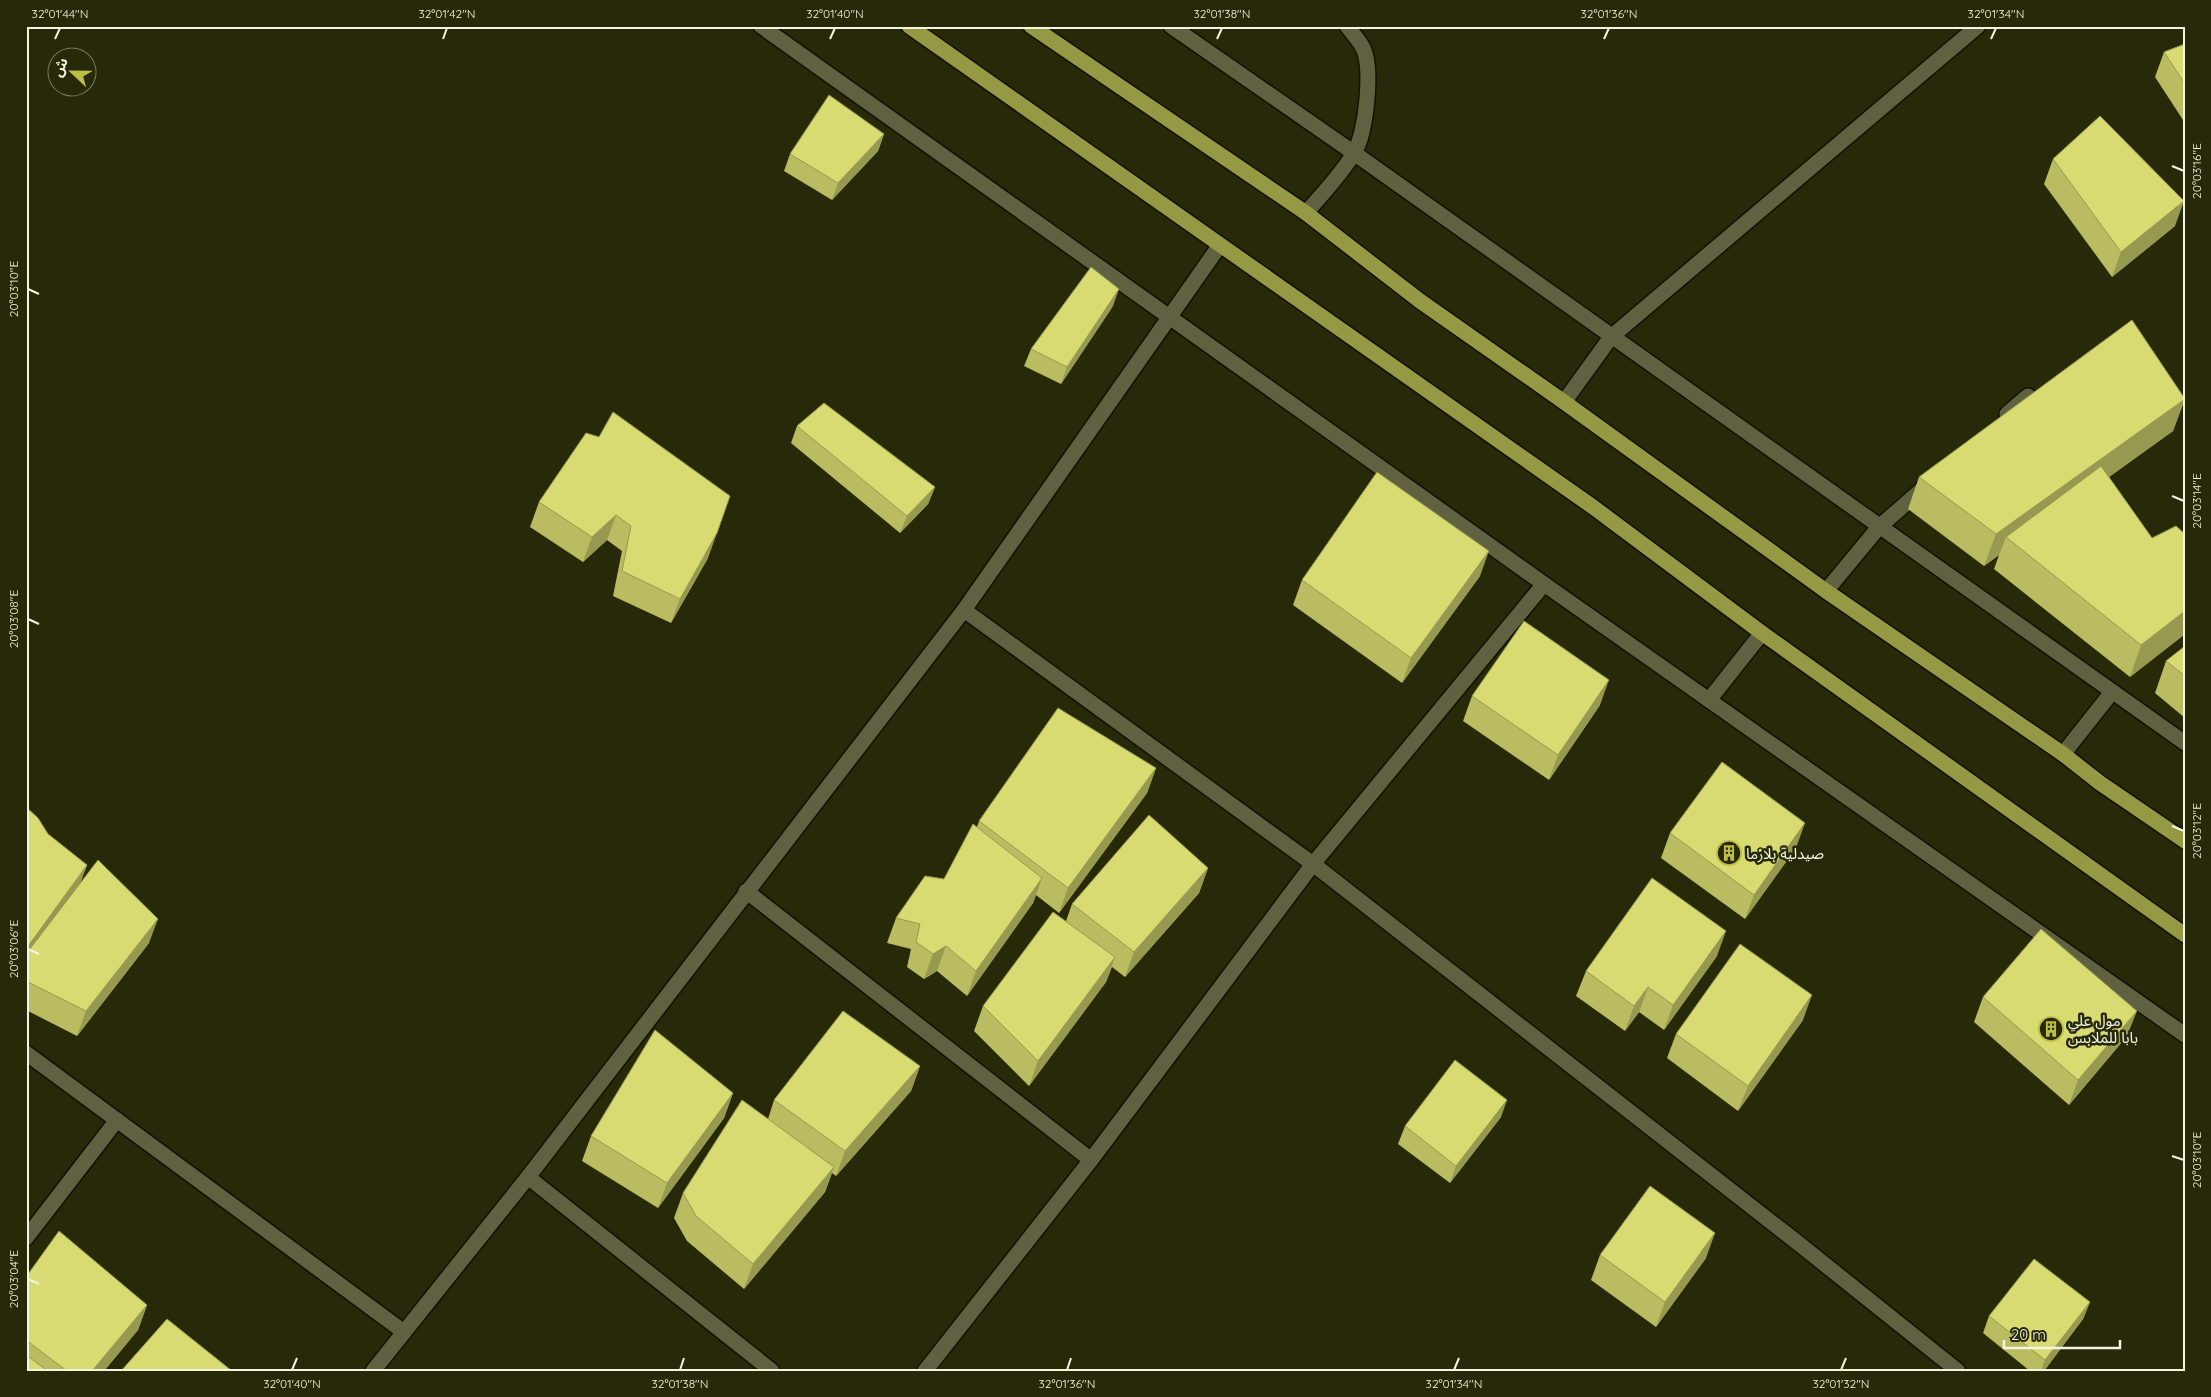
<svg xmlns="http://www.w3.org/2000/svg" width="2211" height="1397" viewBox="0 0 2211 1397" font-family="Quicksand,'Noto Sans Arabic',sans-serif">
  <rect width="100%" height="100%" fill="#282909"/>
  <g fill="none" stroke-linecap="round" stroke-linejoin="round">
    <defs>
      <g id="minor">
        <path d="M761 26 1544 584 2185 1035"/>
        <path d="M1171 26 1354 153 2185 743"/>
        <path d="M1306 213C1322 194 1341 175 1354 153 1366 134 1373 69 1363 48 1359 40 1352 33 1347 26"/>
        <path d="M1564 402 1611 337 1978 26"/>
        <path d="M2007 414 2028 396"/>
        <path d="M1826 591 1879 527 1926 486"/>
        <path d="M964 610 1313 864 1798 1243 1958 1371"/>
        <path d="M1709 700 1762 633"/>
        <path d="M2063 754 2112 692"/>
        <path d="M746 891 1091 1160"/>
        <path d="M26 1053 404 1332"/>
        <path d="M528 1177 772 1371"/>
        <path d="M26 1238 117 1120"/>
        <path d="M373 1371 528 1177 964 610 1220 245"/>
        <path d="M925 1371 1091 1160 1313 864 1544 584"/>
      </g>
      <g id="trunk">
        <path d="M909 26 1593 507 1762 633 2185 935"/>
        <path d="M1031 26 1306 213 1420 301 1564 402 1826 591 2063 754 2100 783 2185 841"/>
      </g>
    </defs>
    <use href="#minor" stroke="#111200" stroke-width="18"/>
    <use href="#trunk" stroke="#111200" stroke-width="18"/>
    <use href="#minor" stroke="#5f6140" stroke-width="15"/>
    <use href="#trunk" stroke="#969943" stroke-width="15"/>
  </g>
  <g fill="#b9bc61">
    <path d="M2185 44V123L2155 77 2164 52Z"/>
    <path d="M884 134 878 151 832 200 784 171 790 154Z"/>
    <path d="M2053 159 2175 226 2112 277 2044 184Z"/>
    <path d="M1113 306 1061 384 1024 366 1031 349Z"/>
    <path d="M2185 398 2173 431 2109 477 2152 538 2185 534V634L2130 677 1994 569 1999 555 1984 566 1908 509 1919 477Z"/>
    <path d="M797 426 935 487 928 504 900 533 791 443Z"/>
    <path d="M586 433 708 558 671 623 613 596 622 551 607 540 583 562 530 527 539 502Z"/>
    <path d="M1480 576 1402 683 1293 605 1302 580Z"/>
    <path d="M2185 646V718L2155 693 2166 661Z"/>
    <path d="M1472 696 1600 705 1549 780 1463 721Z"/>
    <path d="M1156 768 1147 793 1059 913 1036 895 1033 903 967 996 937 971 924 979 907 967 911 949 887 943 896 918 944 879 977 827 979 821Z"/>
    <path d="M26 807 48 834 87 865 79 885 149 943 77 1036 26 1010Z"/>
    <path d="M1670 833 1796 848 1745 919 1661 858Z"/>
    <path d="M1208 868 1199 893 1125 977 1112 967 1106 982 1029 1086 974 1031 983 1006 1066 921 1072 904Z"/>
    <path d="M1717 956 1664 1030 1639 1012 1625 1031 1576 996 1586 971Z"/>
    <path d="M1983 997 2127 1036 2069 1105 1974 1022Z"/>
    <path d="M1803 1020 1738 1111 1667 1058 1676 1034Z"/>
    <path d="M920 1066 911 1091 836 1176 832 1173 825 1192 744 1289 687 1241 674 1218 683 1193 768 1119 774 1100Z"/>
    <path d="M733 1093 724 1118 658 1208 582 1161 591 1136Z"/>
    <path d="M1501 1117 1450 1183 1398 1144 1405 1126Z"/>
    <path d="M1600 1255 1706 1258 1656 1327 1591 1280Z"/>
    <path d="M26 1277 147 1305 138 1330 104 1371H26Z"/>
    <path d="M2090 1302 2083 1319 2044 1371H2030L1983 1333 1989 1316Z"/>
  </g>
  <g fill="#96994f">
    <path d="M884 134 878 151 832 200 838 183Z"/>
    <path d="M2184 201 2175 226 2112 277 2121 252Z"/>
    <path d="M1119 289 1113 306 1061 384 1067 367Z"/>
    <path d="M2185 399 2173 431 2015 544 2006 537 1999 555 1984 566 1996 534Z"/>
    <path d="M935 487 928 504 900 533 907 516Z"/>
    <path d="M616 515 607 540 583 562 592 537Z"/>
    <path d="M717 533 708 558 671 623 680 599Z"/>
    <path d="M1489 551 1480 576 1402 683 1411 658Z"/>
    <path d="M2185 611V634L2130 677 2141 645Z"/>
    <path d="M1609 680 1600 705 1549 780 1558 755Z"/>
    <path d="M1156 768 1147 793 1059 913 1068 888Z"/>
    <path d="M1805 823 1796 848 1745 919 1754 895Z"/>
    <path d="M87 865 78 890 26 961V949Z"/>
    <path d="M1208 868 1199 893 1125 977 1134 952Z"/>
    <path d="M1042 878 1033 903 967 996 976 971Z"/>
    <path d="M158 919 149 943 77 1036 86 1011Z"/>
    <path d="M1726 931 1717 956 1664 1030 1673 1005Z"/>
    <path d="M946 946 937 971 924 979 933 954Z"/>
    <path d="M1115 957 1106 982 1029 1086 1038 1061Z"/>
    <path d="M1648 987 1639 1012 1625 1031 1634 1006Z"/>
    <path d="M1812 995 1803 1020 1738 1111 1748 1086Z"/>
    <path d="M2137 1011 2127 1036 2069 1105 2078 1080Z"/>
    <path d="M920 1066 911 1091 836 1176 845 1151Z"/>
    <path d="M733 1093 724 1118 658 1208 667 1183Z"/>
    <path d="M1507 1100 1501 1117 1450 1183 1456 1166Z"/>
    <path d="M834 1167 825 1192 744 1289 753 1264Z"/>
    <path d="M1715 1233 1706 1258 1656 1327 1665 1302Z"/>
    <path d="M2090 1302 2083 1319 2044 1371H2041L2045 1360Z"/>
    <path d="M147 1305 138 1330 104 1371H92Z"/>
  </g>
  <g fill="#d7db71" stroke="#96994f">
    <path d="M2185 44V84L2164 52Z"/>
    <path d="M829 95 884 134 838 183 790 154Z"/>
    <path d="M2100 116 2184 201 2121 252 2053 159Z"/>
    <path d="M1091 267 1119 289 1067 367 1031 349Z"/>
    <path d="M2132 320 2185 399 1996 534 1919 477Z"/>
    <path d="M824 403 935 487 907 516 797 426Z"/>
    <path d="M613 412 730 496 717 533 680 599 622 571 631 526 616 515 592 537 539 502 586 433 599 437Z"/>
    <path d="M2101 466 2152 538 2176 526 2185 534V611L2141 645 2006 537Z"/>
    <path d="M1377 472 1489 551 1411 658 1302 580Z"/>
    <path d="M1524 621 1609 680 1558 755 1472 696Z"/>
    <path d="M2185 646V676L2166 661Z"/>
    <path d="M1058 708 1156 768 1068 888 979 821Z"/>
    <path d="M1722 762 1805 823 1754 895 1670 833Z"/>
    <path d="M26 807 38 818 48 834 87 865 26 949Z"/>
    <path d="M1149 815 1208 868 1134 952 1072 904Z"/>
    <path d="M973 824 1042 878 976 971 946 946 933 954 916 942 920 924 896 918 925 876 944 879Z"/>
    <path d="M98 860 158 919 86 1011 26 981V954Z"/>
    <path d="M1652 878 1726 931 1673 1005 1648 987 1634 1006 1586 971Z"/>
    <path d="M1053 912 1115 957 1038 1061 983 1006Z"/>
    <path d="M2041 929 2137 1011 2078 1080 1983 997Z"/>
    <path d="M1740 944 1812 995 1748 1086 1676 1034Z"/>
    <path d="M843 1011 920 1066 845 1151 774 1100Z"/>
    <path d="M655 1030 733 1093 667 1183 591 1136Z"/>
    <path d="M1455 1060 1507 1100 1456 1166 1405 1126Z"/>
    <path d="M742 1100 834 1167 753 1264 696 1216 683 1193Z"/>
    <path d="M1650 1186 1715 1233 1665 1302 1600 1255Z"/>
    <path d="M59 1231 147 1305 92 1371H67L26 1340V1277Z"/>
    <path d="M2034 1259 2090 1302 2045 1360 1989 1316Z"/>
    <path d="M167 1319 232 1371H121Z"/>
    <path d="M26 1355 48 1371H26Z"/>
  </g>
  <path fill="none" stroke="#f3f5e2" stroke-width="2" d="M55 39 60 28M443 39 447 28M830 39 835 28M1217 39 1222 28M1604 39 1609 28M1991 39 1996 28M2172 166 2184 171M28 289 39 294M2172 496 2184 501M28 619 39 624M2172 826 2184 831M28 949 39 954M2172 1156 2184 1160M28 1279 39 1284M292 1370 297 1358M680 1370 684 1358M1067 1370 1071 1358M1454 1370 1459 1358M1841 1370 1846 1358"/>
  <defs>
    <symbol id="building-ring" viewBox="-11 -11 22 22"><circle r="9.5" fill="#282909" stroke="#bcbf44" stroke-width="1.5"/><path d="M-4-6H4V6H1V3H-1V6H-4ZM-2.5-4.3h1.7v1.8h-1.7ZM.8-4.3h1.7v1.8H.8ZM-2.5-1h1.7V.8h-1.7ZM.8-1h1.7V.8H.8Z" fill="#bcbf44"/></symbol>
  </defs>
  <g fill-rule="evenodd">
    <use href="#building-ring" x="1715" y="839" width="28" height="28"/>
    <use href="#building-ring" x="2037" y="1015" width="28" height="28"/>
  </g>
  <g text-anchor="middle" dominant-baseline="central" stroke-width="5" stroke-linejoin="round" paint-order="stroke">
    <g font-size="15" fill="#f3f5e2" stroke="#282909" text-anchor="start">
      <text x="1746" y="853">صيدلية بلازما</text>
      <text x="2068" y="1020">مول علي<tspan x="2068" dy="17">بابا للملابس</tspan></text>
    </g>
  </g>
  <rect width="2211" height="1397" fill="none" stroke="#282909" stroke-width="55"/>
  <g transform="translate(72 72) rotate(292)"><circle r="24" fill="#282909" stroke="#797b60"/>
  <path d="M0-4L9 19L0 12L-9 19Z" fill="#bcbf44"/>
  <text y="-8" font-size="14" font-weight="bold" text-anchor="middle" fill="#f3f5e2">ش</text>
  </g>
  <path d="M2004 1340v8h116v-8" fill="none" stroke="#f3f5e2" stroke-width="2.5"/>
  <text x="2011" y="1340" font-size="15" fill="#f3f5e2" stroke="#282909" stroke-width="4" paint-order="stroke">20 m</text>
  <rect x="28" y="28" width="2156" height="1342" fill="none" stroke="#f3f5e2" stroke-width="2"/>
  <g font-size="12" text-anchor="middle" fill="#f3f5e2">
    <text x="60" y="18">32°01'44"N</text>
    <text x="447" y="18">32°01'42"N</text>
    <text x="835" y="18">32°01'40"N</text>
    <text x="1222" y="18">32°01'38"N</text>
    <text x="1609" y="18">32°01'36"N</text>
    <text x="1996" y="18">32°01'34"N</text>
    <text transform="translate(2197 171) rotate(-90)" y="4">20°03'16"E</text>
    <text transform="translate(14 289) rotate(-90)" y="4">20°03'10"E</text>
    <text transform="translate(2197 501) rotate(-90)" y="4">20°03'14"E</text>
    <text transform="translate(14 619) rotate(-90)" y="4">20°03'08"E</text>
    <text transform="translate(2197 831) rotate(-90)" y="4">20°03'12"E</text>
    <text transform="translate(14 949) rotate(-90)" y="4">20°03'06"E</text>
    <text transform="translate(2197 1160) rotate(-90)" y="4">20°03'10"E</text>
    <text transform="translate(14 1279) rotate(-90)" y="4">20°03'04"E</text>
    <text x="292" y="1388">32°01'40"N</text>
    <text x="680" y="1388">32°01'38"N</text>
    <text x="1067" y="1388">32°01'36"N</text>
    <text x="1454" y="1388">32°01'34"N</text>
    <text x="1841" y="1388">32°01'32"N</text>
  </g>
</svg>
